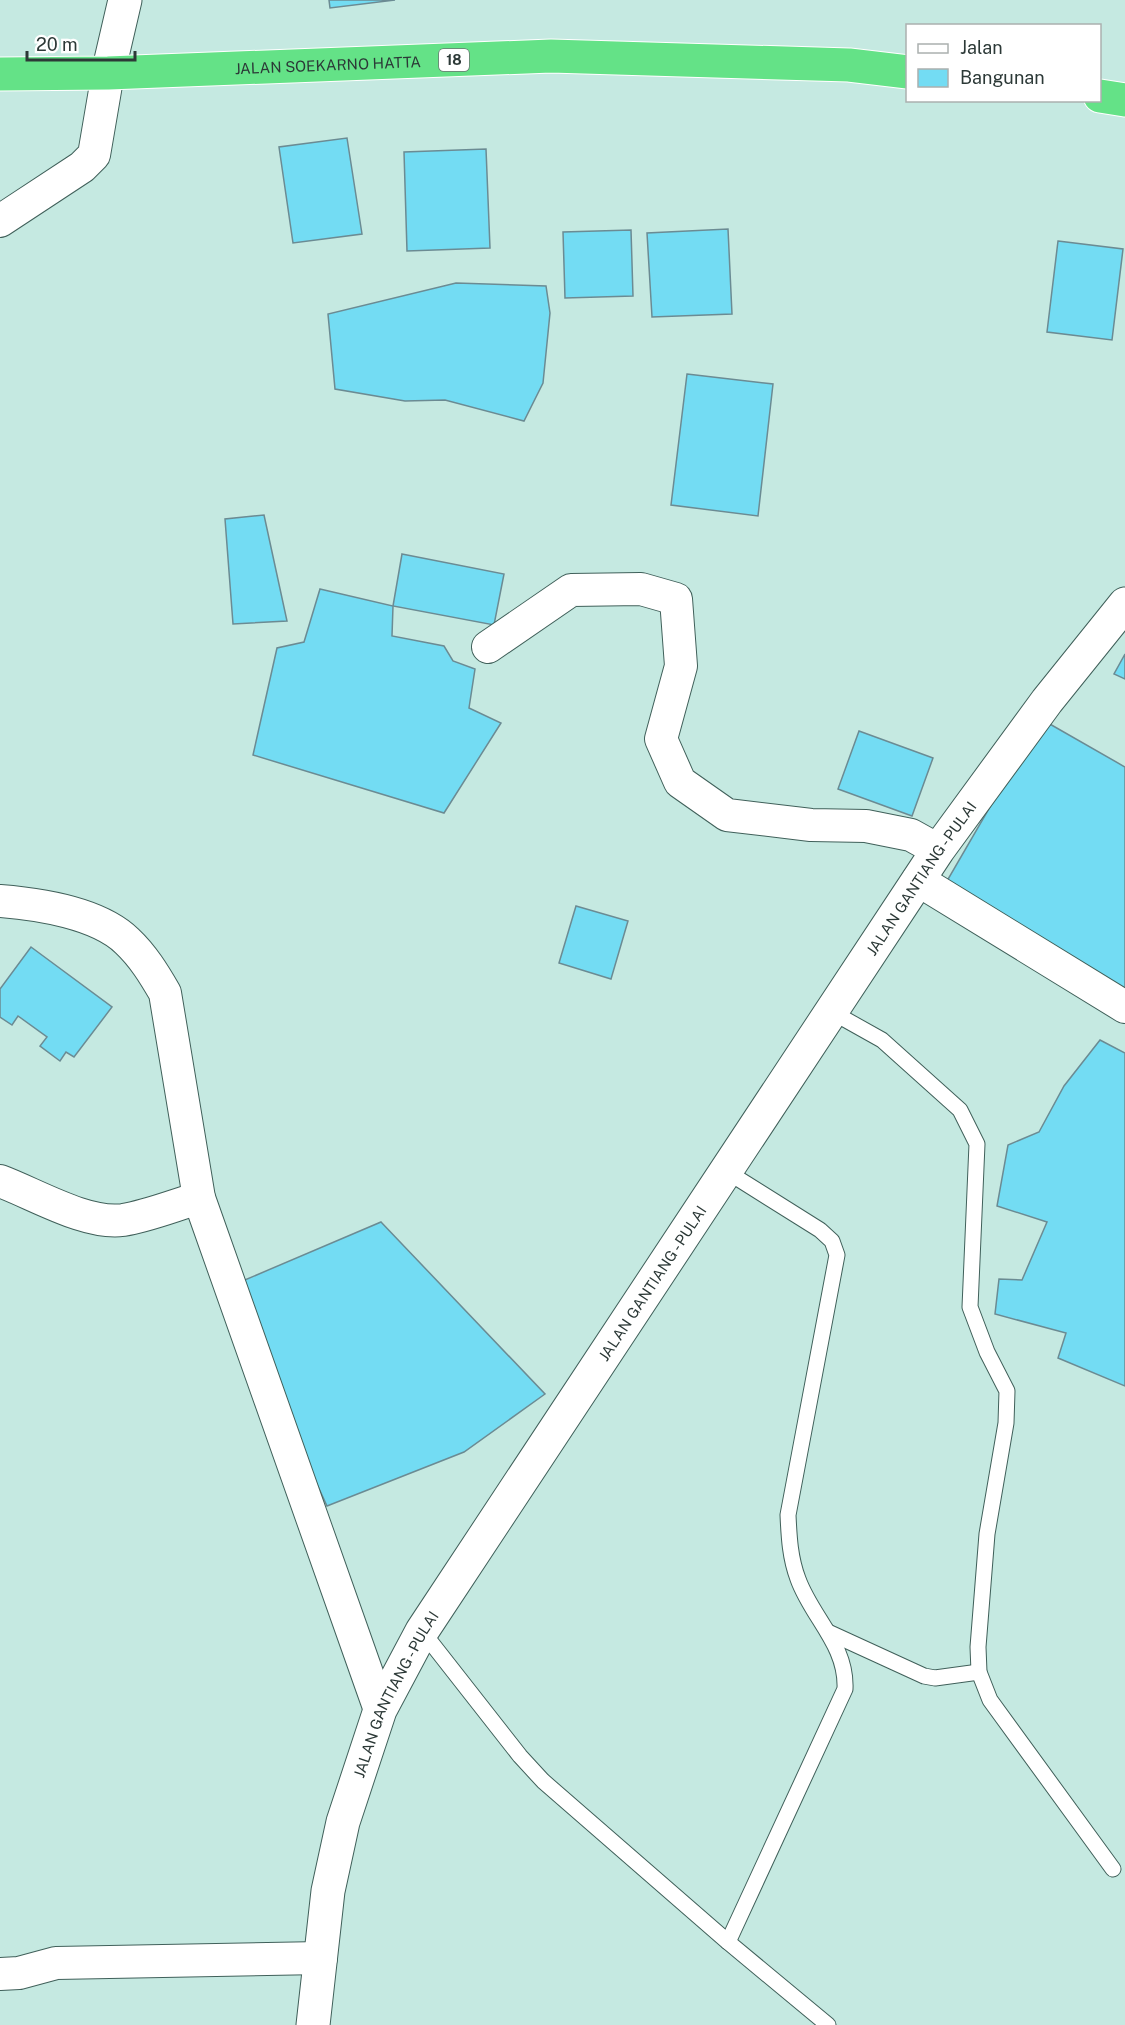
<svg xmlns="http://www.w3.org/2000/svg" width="1125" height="2025" viewBox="0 0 1125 2025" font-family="'Public Sans',sans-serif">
  <rect width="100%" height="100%" fill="#c5e9e1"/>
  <g fill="#73dcf3" stroke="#6b8b93" stroke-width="1.5">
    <path d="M329 0H395L330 8Z"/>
    <path d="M347 138 362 234 293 243 279 147Z"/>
    <path d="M486 149 490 248 407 251 404 152Z"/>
    <path d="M728 229 732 314 652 317 647 233Z"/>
    <path d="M631 230 633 296 565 298 563 232Z"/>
    <path d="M1058 241 1123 249 1112 340 1047 332Z"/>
    <path d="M456 283 546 286 550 313 543 383 524 421 445 400 405 401 335 389 328 314Z"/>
    <path d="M687 374 773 384 758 516 671 505Z"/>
    <path d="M264 515 287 621 233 624 225 519Z"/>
    <path d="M402 554 504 574 494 625 393 606Z"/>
    <path d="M320 589 393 606 392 636 444 646 453 661 475 669 469 708 501 723 444 813 253 755 277 648 304 642Z"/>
    <path d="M1125 654V679L1114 674Z"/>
    <path d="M1041 719 1125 767V1000L940 893Z"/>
    <path d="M859 731 933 758 912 816 838 789Z"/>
    <path d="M576 906 628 921 611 979 559 963Z"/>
    <path d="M31 947 112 1007 74 1057 66 1052 60 1061 40 1046 47 1037 18 1016 12 1025 0 1017V989Z"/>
    <path d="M1100 1040 1125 1053V1386L1058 1358 1066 1333 995 1314 999 1279 1022 1280 1047 1222 997 1206 1008 1145 1039 1132 1064 1086Z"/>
    <path d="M381 1222 545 1394 464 1452 327 1506 272 1386 233 1285Z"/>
  </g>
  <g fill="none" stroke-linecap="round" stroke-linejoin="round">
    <defs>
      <g id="lane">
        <path d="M832 1012 882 1040 960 1110 977 1144 970 1307 987 1352 1007 1391 1006 1423 987 1534 978 1647 979 1672 990 1700 1113 1869"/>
        <path d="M726 1171 820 1230 832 1241 837 1255 788 1515C789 1537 790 1558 798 1579 812 1618 847 1645 845 1689L728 1942"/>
        <path d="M422 1631 520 1756 543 1781 728 1942 828 2025"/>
        <path d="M828 1632 924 1676 935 1678 979 1672"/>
      </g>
      <g id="street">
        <path d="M0 221 82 167 94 155 108 73"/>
        <path d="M488 647 571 590 641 589 676 599 681 666 661 739 680 782 727 815 811 825 866 826 911 835 938 850"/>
        <path d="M918 880 1125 1007"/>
        <path d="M0 901C38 904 98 913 127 941 143 956 154 974 165 993L199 1198 380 1710"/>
        <path d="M0 1181C35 1194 86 1225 123 1220 148 1216 175 1205 199 1198"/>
        <path d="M0 1974 19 1973 56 1963 321 1958"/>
      </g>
      <g id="secondary">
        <path d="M108 73 125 0"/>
        <path id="s1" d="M313 2025 328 1891 343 1822 380 1710 422 1631 938 850 1047 701 1125 604"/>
      </g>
      <g id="highway">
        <path id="s2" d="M0 74 108 73 551 56 849 65 908 72"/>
        <path d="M1100 96 1125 100"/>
      </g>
    </defs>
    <use href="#lane" stroke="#40605a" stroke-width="17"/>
    <use href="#street" stroke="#40605a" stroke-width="34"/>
    <use href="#secondary" stroke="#40605a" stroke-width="35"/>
    <use href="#highway" stroke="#fff" stroke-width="35"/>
    <use href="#lane" stroke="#fff" stroke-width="15"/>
    <use href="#street" stroke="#fff" stroke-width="32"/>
    <use href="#secondary" stroke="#fff" stroke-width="33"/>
    <use href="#highway" stroke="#64e287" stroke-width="33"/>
  </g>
  <g text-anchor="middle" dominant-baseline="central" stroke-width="6" stroke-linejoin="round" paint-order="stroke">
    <rect fill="#fff" stroke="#6b7473" stroke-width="1.5" x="439" y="49" width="30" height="22" rx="4.5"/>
    <g font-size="14" font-weight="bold" fill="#2c3937">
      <text x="454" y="60">18</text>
    </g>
    <g font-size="15" fill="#2c3937" stroke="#fff">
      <text stroke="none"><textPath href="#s2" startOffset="328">JALAN SOEKARNO HATTA</textPath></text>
      <text stroke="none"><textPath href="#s1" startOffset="1316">JALAN GANTIANG - PULAI</textPath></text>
      <text stroke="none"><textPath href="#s1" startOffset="830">JALAN GANTIANG - PULAI</textPath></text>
      <text stroke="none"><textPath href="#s1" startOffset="344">JALAN GANTIANG - PULAI</textPath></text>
    </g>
  </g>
  <rect x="906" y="24" width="195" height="78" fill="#ffffff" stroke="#abb0af" stroke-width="1.5"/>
  <rect x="918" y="44" width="30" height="9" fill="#ffffff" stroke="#abb0af" stroke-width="1.5"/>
  <text x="960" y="54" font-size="18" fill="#2c3937">Jalan</text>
  <rect x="918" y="69" width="30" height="18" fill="#73dcf3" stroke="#abb0af" stroke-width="1.5"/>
  <text x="960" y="84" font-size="18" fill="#2c3937">Bangunan</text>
  <path d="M27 51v9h108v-9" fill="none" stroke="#2c3937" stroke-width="3"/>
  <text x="36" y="51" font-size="18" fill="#2c3937" stroke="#ffffff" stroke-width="4.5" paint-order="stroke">20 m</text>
</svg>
